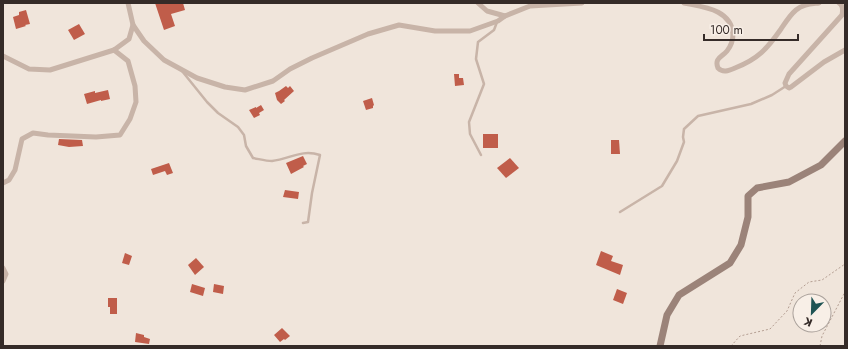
<svg xmlns="http://www.w3.org/2000/svg" width="848" height="349" viewBox="0 0 848 349" font-family="Jost,sans-serif">
  <rect width="100%" height="100%" fill="#f0e5db"/>
  <g fill="#c05d4a">
    <path d="M155 3H183L185 10 171 14 175 26 164 30Z"/>
    <path d="M26 10 30 24 25 25 26 26 16 29 13 17 19 15V12Z"/>
    <path d="M79 24 85 34 74 40 68 30Z"/>
    <path d="M454 74H459V78H463L464 85 455 86Z"/>
    <path d="M286 86 288 88 290 86 294 91 284 100 285 101 281 104 277 100 275 93 279 91Z"/>
    <path d="M108 90 110 99 101 101V100L87 104 84 94 95 91V93Z"/>
    <path d="M372 98 374 105 373 106V108L366 110 363 101Z"/>
    <path d="M261 105 264 110 259 113 260 115 254 118 249 110 256 107V108Z"/>
    <rect x="483" y="134" width="15" height="14"/>
    <path d="M59 139 82 140 83 146 69 147 58 145Z"/>
    <path d="M611 140H619L620 154H611Z"/>
    <path d="M303 156 307 164 303 166 304 167 291 174 286 163Z"/>
    <path d="M510 158 519 168 506 178 497 168Z"/>
    <path d="M169 163 173 173 167 175 165 171 153 175 151 169Z"/>
    <path d="M285 190 299 192 298 199 283 197Z"/>
    <path d="M601 251 613 256 611 261 623 265 620 275 596 265Z"/>
    <path d="M125 253 132 256 129 265 122 263Z"/>
    <path d="M196 258 204 267 195 275 188 265Z"/>
    <path d="M192 284 205 288 203 296 190 292Z"/>
    <path d="M214 284 224 286 223 294 213 292Z"/>
    <path d="M617 289 627 293 623 304 613 300Z"/>
    <path d="M108 298H117V314H110V307H108Z"/>
    <path d="M282 328 290 336 285 340 284 339 280 342 274 335Z"/>
    <path d="M136 333 144 335V337L150 339 149 344 135 342Z"/>
  </g>
  <g fill="none" stroke-linecap="round" stroke-linejoin="round">
    <g stroke="#b49e92" stroke-width="1" stroke-dasharray="2 2" stroke-linecap="butt">
      <path d="M731 346 740 336 770 329 787 311 795 293 809 282 822 280 845 264"/>
      <path d="M820 346 822 336 845 292"/>
    </g>
    <g stroke="#c8b4a8" stroke-width="2.5">
      <path d="M182 71 207 102 218 113 238 127 244 135 246 146 253 158C259 159 266 161 272 161 290 159 301 149 320 155L312 193 308 222 303 223"/>
      <path d="M481 155 470 134 469 122 484 84 476 59 478 42 494 30 497 22"/>
      <path d="M620 212 662 186 677 161 684 142 683 137 684 129 698 116 751 104 772 95 786 86"/>
    </g>
    <g stroke="#c8b4a8" stroke-width="5">
      <path d="M128 3 133 25 144 41 164 60 197 78 225 87 245 90 273 81 290 69 312 58 368 34 399 25 435 31H470L498 21 505 16"/>
      <path d="M478 3 487 11 505 16 530 6 582 3"/>
      <path d="M684 3C703 7 731 9 733 34 733 40 731 46 727 51 722 57 714 58 718 68 723 73 728 71 735 68 758 59 767 49 781 29 785 23 790 15 796 10 803 4 811 4 819 3"/>
      <path d="M839 3C843 5 843 10 842 15L789 74 785 83 786 86 789 88 791 87 824 62 845 50"/>
      <path d="M3 56 29 69 50 70 114 50 129 39 133 25"/>
      <path d="M3 183 9 180 15 170 22 139 33 133 48 135 96 137 120 135 130 119 136 102 135 86 128 61 114 50"/>
      <path d="M3 268 6 274 3 281"/>
    </g>
    <path stroke="#9b8379" stroke-width="7" d="M660 346 667 315 679 295 730 263 741 245 748 217V196L757 188 789 182 821 165 845 141"/>
  </g>
  <rect width="848" height="349" fill="none" stroke="#352b28" stroke-width="8"/>
  <g transform="translate(812 313) rotate(203)"><circle r="19" fill="#f8efe7" stroke="#aaa19b"/>
  <path d="M0-3L7 15L0 10L-7 15Z" fill="#1f5454"/>
  <text y="-6" font-size="11" font-weight="bold" text-anchor="middle" fill="#352b28">K</text>
  </g>
  <path d="M704 34v6h94v-6" fill="none" stroke="#352b28" stroke-width="2"/>
  <text x="710" y="34" font-size="12" fill="#352b28" stroke="#f8efe7" stroke-width="3" paint-order="stroke">100 m</text>
</svg>
